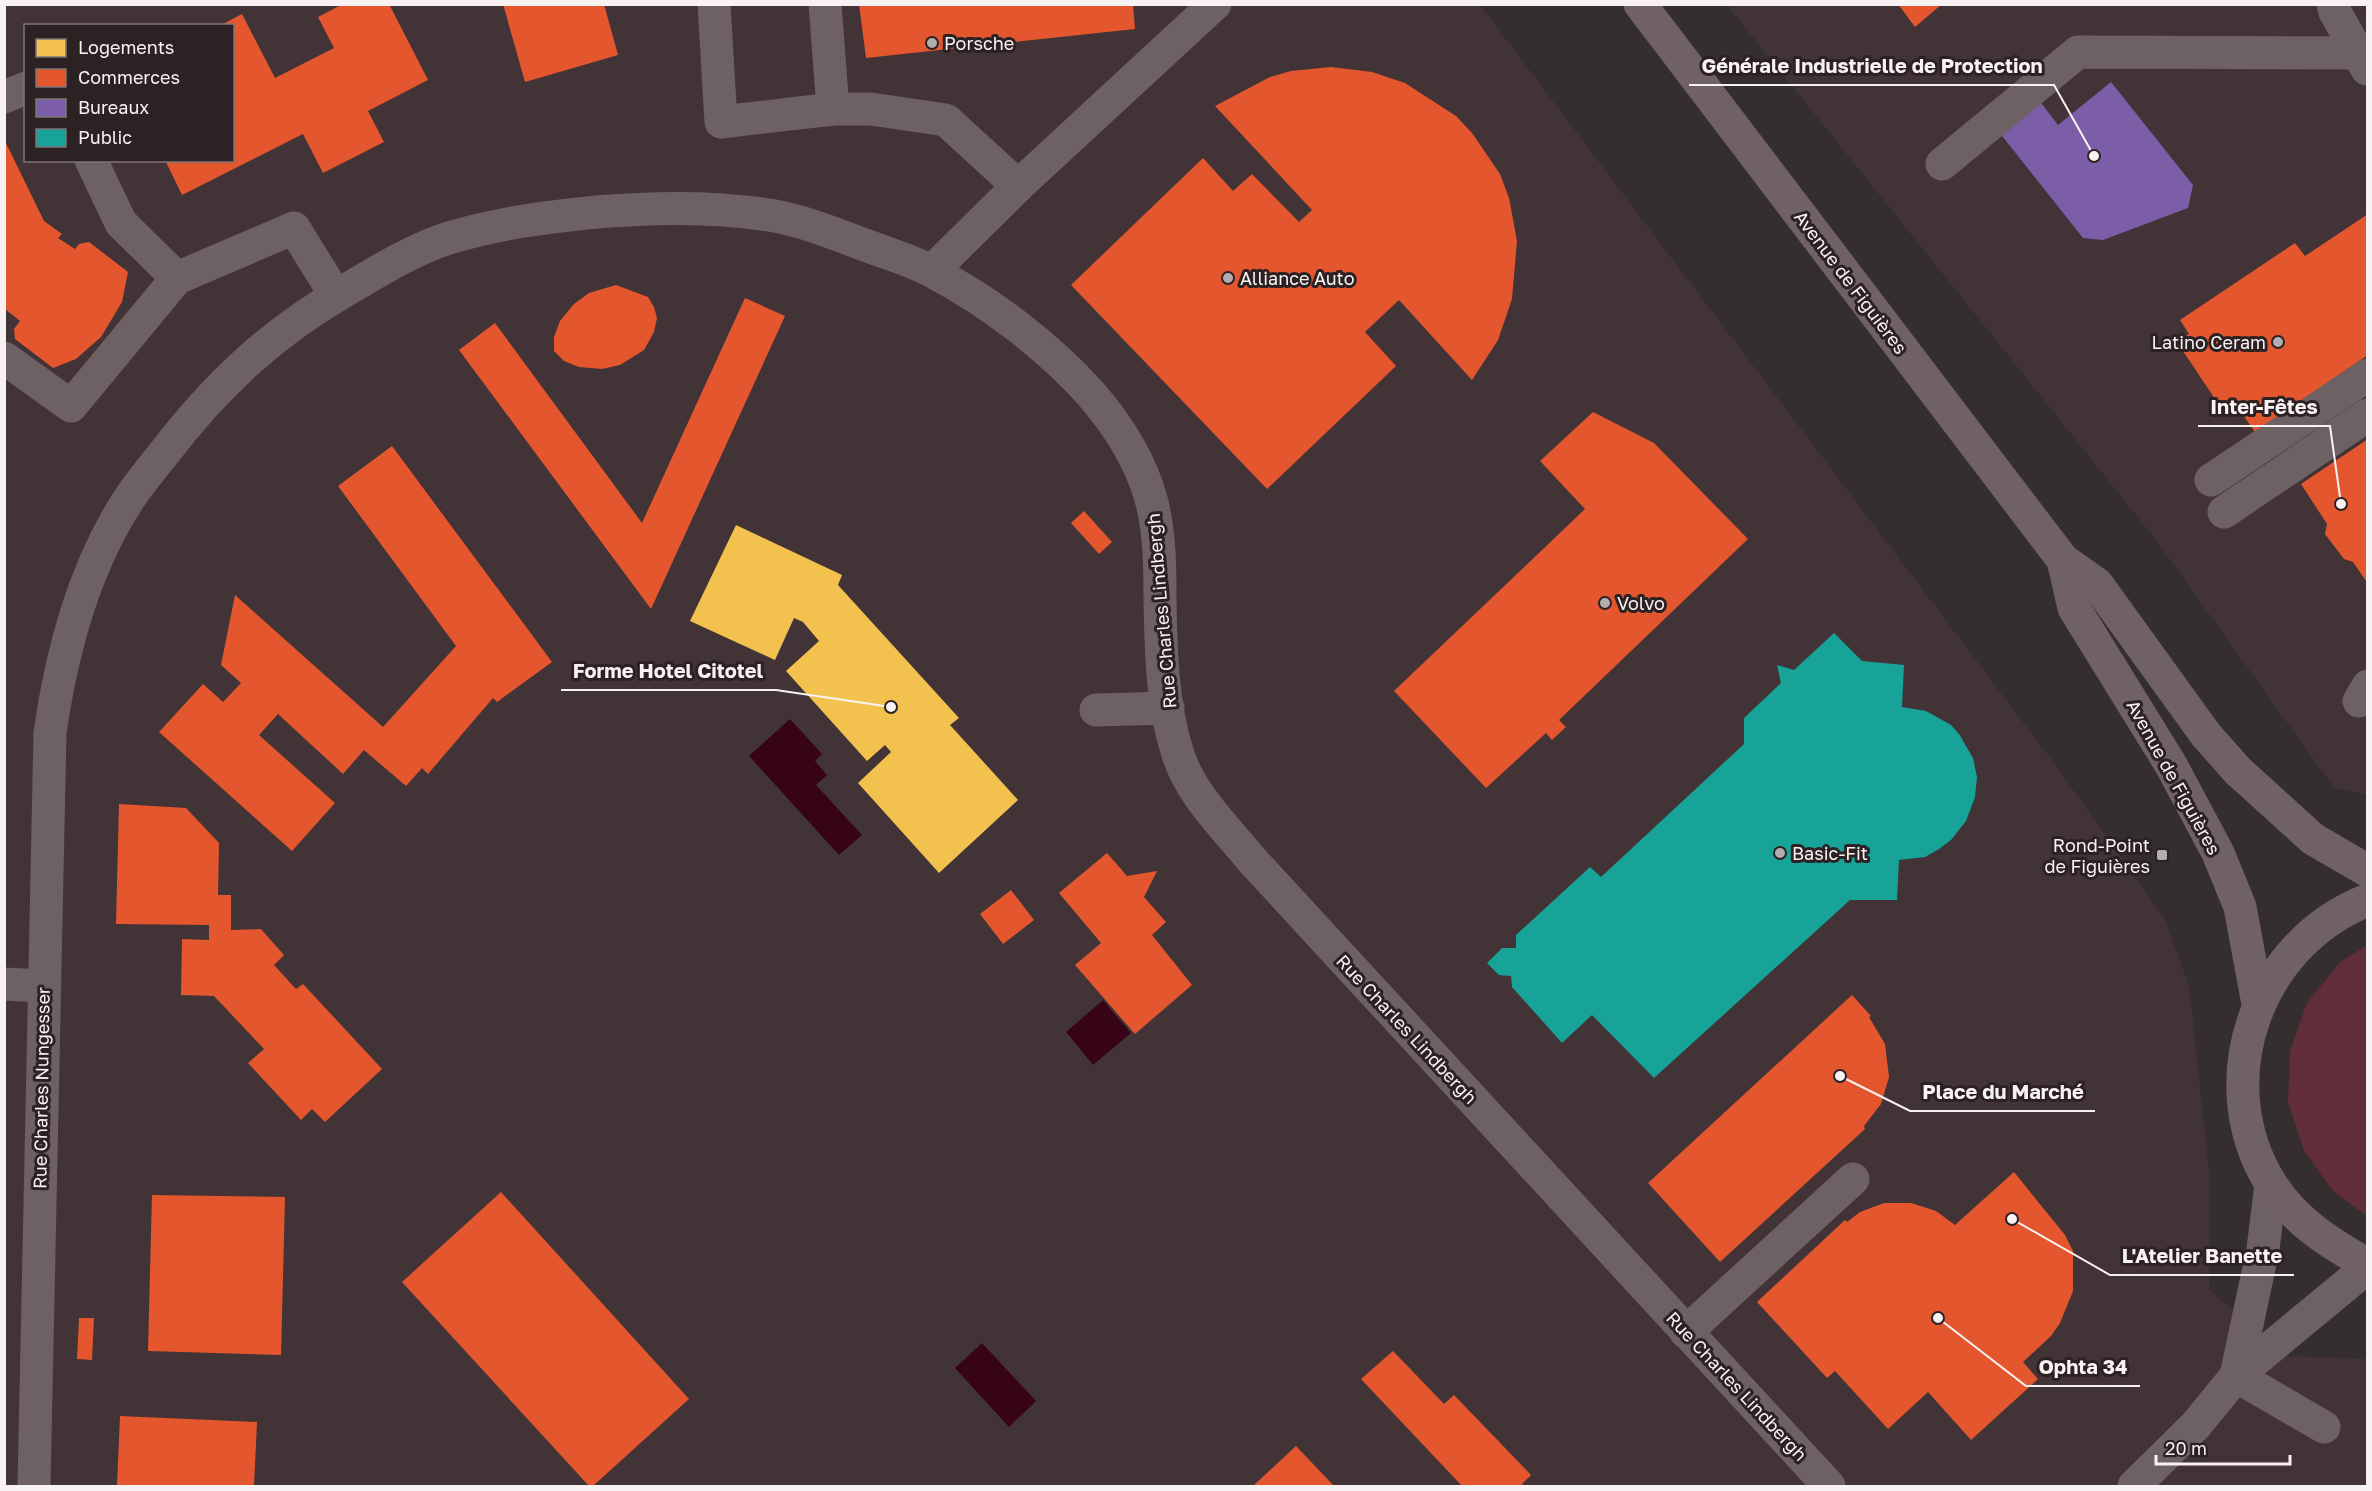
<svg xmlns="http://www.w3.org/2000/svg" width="2372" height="1491" viewBox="0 0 2372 1491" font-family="'Golos Text',sans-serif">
  <rect width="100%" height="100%" fill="#342e2f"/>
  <g fill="#423336" fill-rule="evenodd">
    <path d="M5 5H1480L2057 767 2165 919 2189 985 2210 1181 2209 1289 2283 1356 2367 1359V1486H5ZM26 26H232V160H26Z"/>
    <path d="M1727 5H2367V795L2334 788 2156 540Z"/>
  </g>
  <path fill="#612d3b" d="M2367 945V1216L2334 1192 2304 1151 2288 1102 2290 1051 2307 1003 2340 962Z"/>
  <g fill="#370417">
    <path d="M790 719 822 754 815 761 827 775 816 785 862 835 839 855 749 756Z"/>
    <path d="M1103 1000 1131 1033 1093 1065 1066 1032Z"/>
    <path d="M982 1343 1036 1401 1009 1427 955 1368Z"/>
  </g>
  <path fill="#f2c14e" d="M736 525 842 575 838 585 959 718 950 725 1018 800 939 873 858 783 891 752 885 745 867 761 786 671 819 641 803 622 794 618 775 660 690 621Z"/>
  <g fill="#e4572e">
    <path d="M343 4H389L428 80 368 111 384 142 323 173 303 134 182 195 165 160H232V26H219L242 14 275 78 334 48 318 17Z"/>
    <path d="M503 4H604L618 55 525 82Z"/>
    <path d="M859 4H1133L1135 29 866 58Z"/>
    <path d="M1898 4H1942L1915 27Z"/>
    <path d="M1331 67 1372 72 1405 83 1456 116 1472 133 1500 174 1509 198 1517 241 1512 299 1498 340 1472 380 1399 300 1365 332 1396 366 1267 489 1071 285 1203 158 1233 191 1252 174 1299 222 1312 210 1215 106 1270 77 1291 71Z"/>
    <path d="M5 141 44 221 62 234 58 238 75 249 79 244 89 242 128 272 122 302 101 337 76 359 53 368 15 339 14 329 20 321 5 309Z"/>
    <path d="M2368 214V355L2255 432 2231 398 2219 405 2177 342 2189 334 2180 320 2295 243 2305 256Z"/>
    <path d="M616 285 648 297 654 307 657 318 654 332 644 350 620 365 602 369 579 367 564 361 554 351V337L560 321 574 304 589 293Z"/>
    <path d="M745 298 785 316 651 609 459 350 495 323 642 523Z"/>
    <path d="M1593 412 1654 443 1748 539 1559 720 1566 727 1552 740 1546 733 1486 788 1394 691 1585 509 1540 461Z"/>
    <path d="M2368 439V584L2353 562 2344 559 2325 534 2327 524 2301 484Z"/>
    <path d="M392 446 552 662 497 702 493 698 428 774 422 768 406 786 364 750 343 774 278 714 259 735 335 803 292 851 159 732 203 684 223 702 241 683 221 665 235 595 383 727 456 646 338 486Z"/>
    <path d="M1084 511 1112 542 1099 554 1071 523Z"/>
    <path d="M119 804 186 808 219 843 218 895H231V930L261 929 284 955 274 965 296 989 303 984 382 1069 325 1122 312 1109 301 1120 248 1063 264 1049 214 996 181 995 182 939 209 940V925L116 924Z"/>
    <path d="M1107 853 1127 876 1157 871 1144 897 1166 922 1152 935 1192 985 1135 1034 1075 965 1101 943 1059 893Z"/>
    <path d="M1011 890 1034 920 1003 944 980 914Z"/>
    <path d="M1852 995 1871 1016 1869 1017 1885 1044 1889 1077 1881 1104 1864 1126 1865 1129 1720 1262 1648 1183Z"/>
    <path d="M2014 1172 2065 1235 2073 1251V1291L2060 1323 2051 1336 2023 1362 2038 1379 1971 1440 1928 1392 1888 1429 1835 1371 1827 1378 1757 1302 1845 1220 1847 1222 1860 1212 1884 1203H1911L1936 1211 1955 1225Z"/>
    <path d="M501 1192 689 1399 593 1486H589L402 1282Z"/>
    <path d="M152 1195 285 1197 281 1355 148 1351Z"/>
    <path d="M79 1318H94L92 1360 77 1359Z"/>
    <path d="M1393 1351 1444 1404 1454 1395 1531 1475 1522 1484 1525 1486H1462L1361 1379Z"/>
    <path d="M120 1416 257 1422 254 1486H117Z"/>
    <path d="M1296 1446 1334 1486H1253Z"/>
  </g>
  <path fill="#7b5ea7" d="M2111 82 2193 185 2188 208 2103 240 2083 238 1995 127 2035 95 2058 125Z"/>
  <path fill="#17a398" d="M1834 633 1862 661 1904 665 1902 707 1926 711 1951 725 1959 734 1973 758 1977 777 1975 797 1966 821 1951 840 1939 849 1925 857 1899 860 1897 900H1850L1654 1078 1592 1015 1562 1043 1512 987 1511 976 1499 975 1487 963 1502 948H1516V935L1590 867 1601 877 1744 744V718L1781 683 1777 665 1794 670Z"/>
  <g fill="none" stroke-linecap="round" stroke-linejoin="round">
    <g stroke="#6e6164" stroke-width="33">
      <path d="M714 4 721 122 833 109"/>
      <path d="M825 4 833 109H871L946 120 1018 186"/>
      <path d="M2333 4 2335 12 2367 69"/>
      <path d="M4 97 26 88"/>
      <path d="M91 160 121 223 177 278"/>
      <path d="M1942 164 2078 52 2359 53"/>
      <path d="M932 271 1018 186 1215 4"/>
      <path d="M4 358 71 406 177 278 294 228 336 296"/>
      <path d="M2211 480 2368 375"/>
      <path d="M2224 512 2368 415"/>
      <path d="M2359 701 2368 686"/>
      <path d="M1096 710 1168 708"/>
      <path d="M4 984 43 986"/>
      <path d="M1686 1332 1853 1179"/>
      <path d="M2236 1376 2263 1249 2271 1184"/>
      <path d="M2236 1376 2324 1427"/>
      <path d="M34 1486 50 733C61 655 84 569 127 502 137 486 149 472 161 457 215 386 271 333 348 289 380 270 414 249 449 238 498 223 547 217 597 212 656 207 717 206 775 216 806 222 836 234 865 245 888 254 914 261 935 273 991 303 1048 346 1091 394 1117 424 1140 459 1151 499 1160 532 1160 568 1160 602 1161 651 1162 704 1177 751 1189 793 1224 826 1251 859L1829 1486"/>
      <path d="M2134 1486 2196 1425 2236 1376 2368 1267"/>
    </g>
    <g stroke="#706164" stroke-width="33">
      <path d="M1640 4 2063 560 2097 584 2206 735 2238 771 2313 839 2368 871"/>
      <path d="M2063 560 2074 608 2171 765 2218 853 2240 907 2258 1004"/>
      <path d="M2368 900C2257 943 2207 1081 2271 1184 2295 1222 2330 1243 2368 1265"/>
    </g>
  </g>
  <g fill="#b4adae" stroke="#2c2224" stroke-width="2">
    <circle cx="932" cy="43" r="6"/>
    <circle cx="1228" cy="278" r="6"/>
    <circle cx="2278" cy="342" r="6"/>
    <circle cx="1605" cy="603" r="6"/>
    <circle cx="1780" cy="853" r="6"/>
    <rect x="2156" y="849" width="12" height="12" rx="3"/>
  </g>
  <g text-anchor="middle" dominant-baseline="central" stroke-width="6" stroke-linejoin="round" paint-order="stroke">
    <g font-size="18" fill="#f9f2f3" stroke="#2c2224" text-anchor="start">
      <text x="944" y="43">Porsche</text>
      <text x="1240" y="278">Alliance Auto</text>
      <text x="2266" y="342" text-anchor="end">Latino Ceram</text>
      <text x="1617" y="603">Volvo</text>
      <text x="2150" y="845" text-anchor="end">Rond-Point<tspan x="2150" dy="21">de Figuières</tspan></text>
      <text x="1792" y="853">Basic-Fit</text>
    </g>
    <g font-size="18" fill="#f9f2f3" stroke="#2c2224">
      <text transform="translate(1851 282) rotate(53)">Avenue de Figuières</text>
      <text transform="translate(1161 611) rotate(-95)">Rue Charles Lindbergh</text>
      <text transform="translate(2174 777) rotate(61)">Avenue de Figuières</text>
      <text transform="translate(1407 1029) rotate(47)">Rue Charles Lindbergh</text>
      <text transform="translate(41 1088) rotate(-89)">Rue Charles Nungesser</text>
      <text transform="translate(1737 1386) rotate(47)">Rue Charles Lindbergh</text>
    </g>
  </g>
  <path fill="none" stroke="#f9f2f3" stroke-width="2" d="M2094 156L2054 85H1689M2341 504L2330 426H2198M891 707L776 690H561M1840 1076L1910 1111H2095M2012 1219L2110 1275H2294M1938 1318L2026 1386H2140"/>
  <g fill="#f9f2f3" stroke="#2c2224" stroke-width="2">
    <circle cx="2094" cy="156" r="6"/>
    <circle cx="2341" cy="504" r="6"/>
    <circle cx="891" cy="707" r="6"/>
    <circle cx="1840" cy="1076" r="6"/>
    <circle cx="2012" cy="1219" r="6"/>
    <circle cx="1938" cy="1318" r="6"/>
  </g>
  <g font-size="20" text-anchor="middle" font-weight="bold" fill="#f9f2f3" stroke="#2c2224" stroke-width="6" stroke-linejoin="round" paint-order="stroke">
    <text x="1872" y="73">Générale Industrielle de Protection</text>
    <text x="2264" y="414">Inter-Fêtes</text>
    <text x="668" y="678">Forme Hotel Citotel</text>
    <text x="2003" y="1099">Place du Marché</text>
    <text x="2202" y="1263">L'Atelier Banette</text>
    <text x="2083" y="1374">Ophta 34</text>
  </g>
  <rect width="2372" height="1491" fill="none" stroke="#f9f2f3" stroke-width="12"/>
  <rect x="24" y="24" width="210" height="138" fill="#2c2224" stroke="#7e7577" stroke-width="1.5"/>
  <rect x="36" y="39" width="30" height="18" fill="#f2c14e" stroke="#7e7577" stroke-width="1.5"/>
  <text x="78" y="54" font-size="18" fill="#f9f2f3">Logements</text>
  <rect x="36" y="69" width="30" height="18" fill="#e4572e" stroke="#7e7577" stroke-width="1.5"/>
  <text x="78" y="84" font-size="18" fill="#f9f2f3">Commerces</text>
  <rect x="36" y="99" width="30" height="18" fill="#7b5ea7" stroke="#7e7577" stroke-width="1.5"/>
  <text x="78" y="114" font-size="18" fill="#f9f2f3">Bureaux</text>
  <rect x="36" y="129" width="30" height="18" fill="#17a398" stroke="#7e7577" stroke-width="1.5"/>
  <text x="78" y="144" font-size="18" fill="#f9f2f3">Public</text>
  <path d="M2156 1455v9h134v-9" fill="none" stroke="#f9f2f3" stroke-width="3"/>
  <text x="2165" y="1455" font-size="18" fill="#f9f2f3" stroke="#2c2224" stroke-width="4.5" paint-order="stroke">20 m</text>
</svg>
